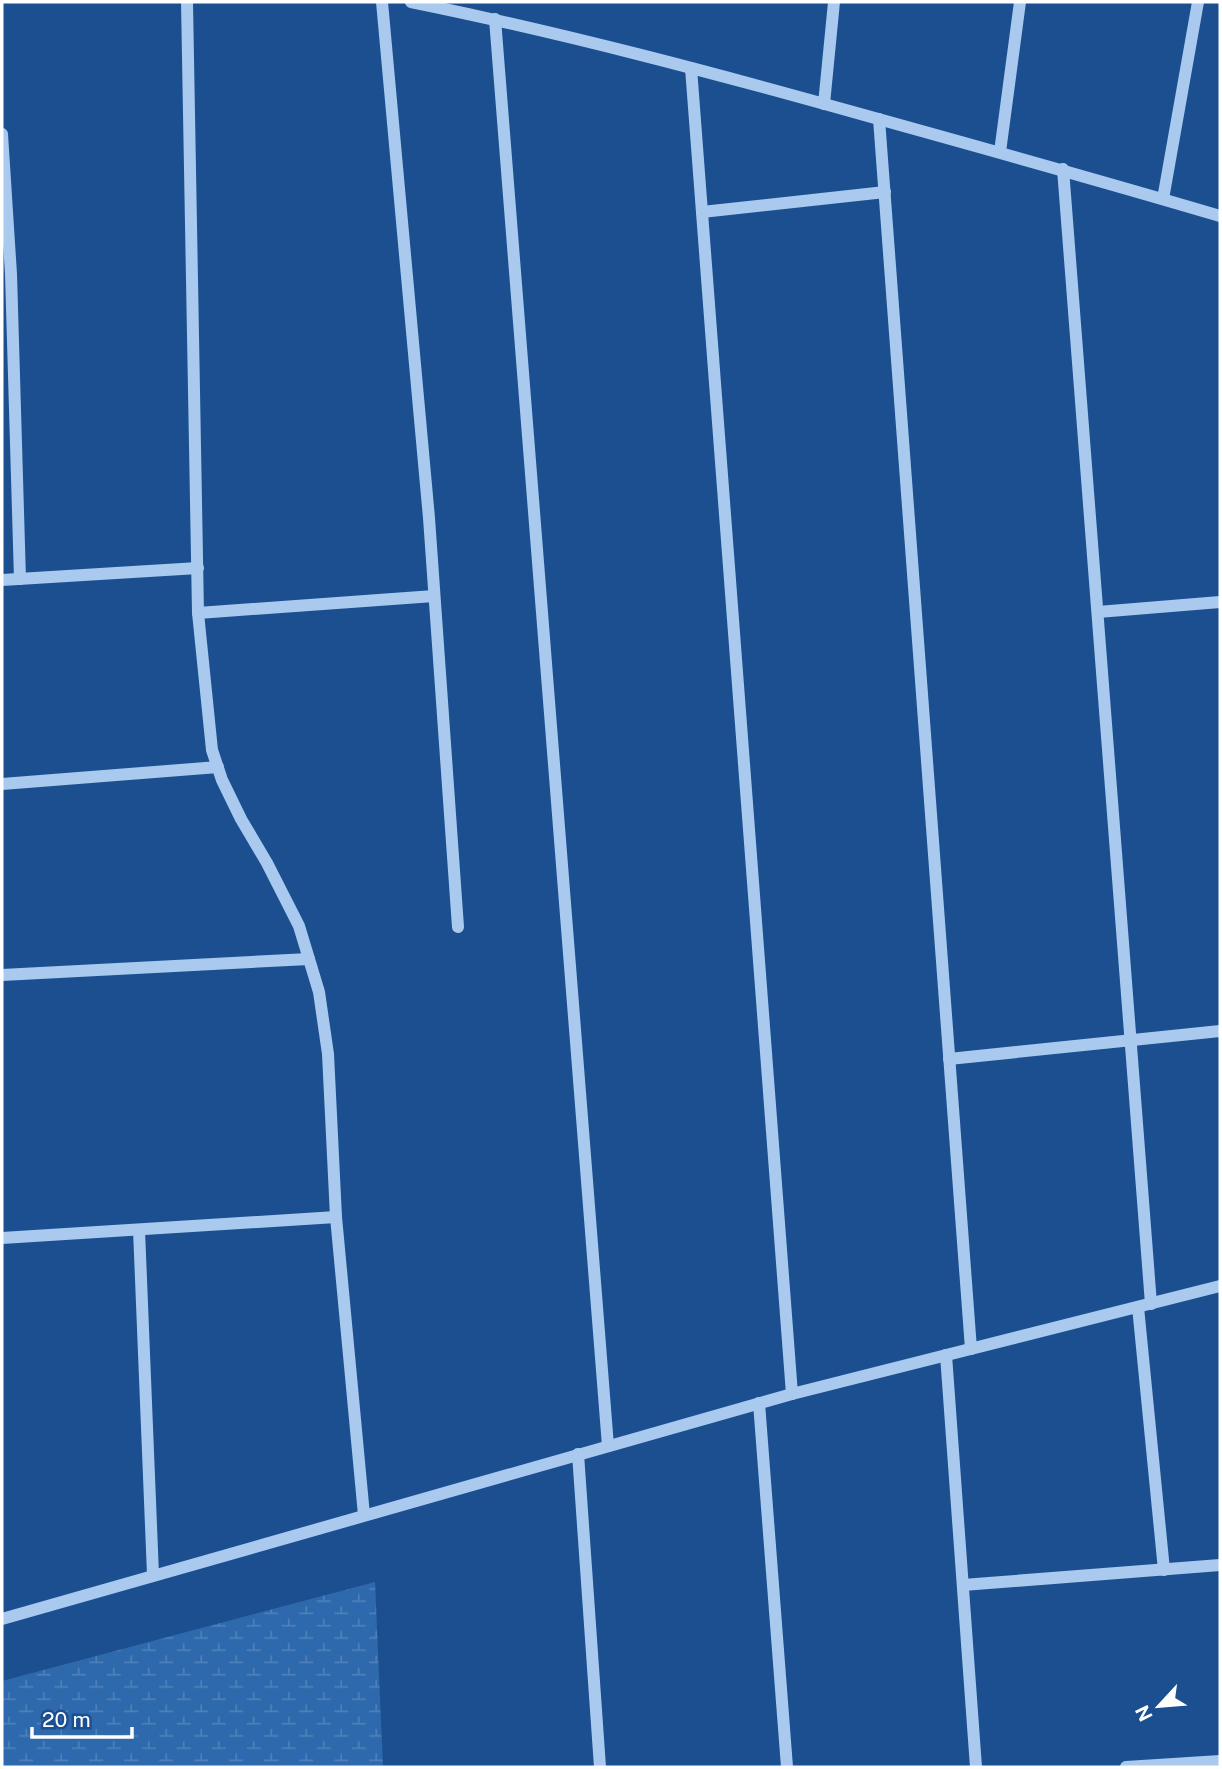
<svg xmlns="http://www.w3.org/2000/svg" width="1222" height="1769" viewBox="0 0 1222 1769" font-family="'Public Sans',sans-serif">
  <defs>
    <pattern id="wetland-marsh" width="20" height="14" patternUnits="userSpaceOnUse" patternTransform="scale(1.75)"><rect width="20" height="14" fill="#2e69ad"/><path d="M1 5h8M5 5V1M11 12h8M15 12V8" fill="none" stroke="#4d80b9"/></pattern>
  </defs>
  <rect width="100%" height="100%" fill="#1b4f8f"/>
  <path fill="url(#wetland-marsh)" d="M375 1582 383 1767H2V1681Z"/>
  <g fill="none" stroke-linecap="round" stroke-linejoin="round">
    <g stroke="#a9c9ee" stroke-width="12">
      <path d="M187 2 198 613 212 750 222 780 241 819 267 863 299 926 319 992 328 1054 336 1217 364 1515"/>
      <path d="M382 2 429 518 458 927"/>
      <path d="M411 2C564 33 714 73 864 115 983 148 1102 181 1220 216"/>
      <path d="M495 19 608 1446"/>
      <path d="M691 68 792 1394"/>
      <path d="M824 104 834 2"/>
      <path d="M879 119 971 1349"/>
      <path d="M2 134 11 274 20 579"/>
      <path d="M1000 152 1020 2"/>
      <path d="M1063 169 1151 1304"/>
      <path d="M1163 199 1198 2"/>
      <path d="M702 212 885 192"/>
      <path d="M2 580 198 568"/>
      <path d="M1098 612 1220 602"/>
      <path d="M198 613 434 596"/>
      <path d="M2 784 218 767"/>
      <path d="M2 975 309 959"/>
      <path d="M949 1059 1220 1031"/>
      <path d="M139 1230 153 1575"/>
      <path d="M2 1238 336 1217"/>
      <path d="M1138 1307 1164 1570"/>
      <path d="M946 1355 976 1767"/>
      <path d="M759 1403 787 1767"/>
      <path d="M578 1454 600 1767"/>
      <path d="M963 1585 1220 1565"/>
      <path d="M2 1619 792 1394 1220 1286"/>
      <path d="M1126 1767 1220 1761"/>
    </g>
  </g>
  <rect width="1222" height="1769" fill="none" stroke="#ffffff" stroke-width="7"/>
  <g transform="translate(1159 1706) rotate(244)" stroke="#1b4f8f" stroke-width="5" paint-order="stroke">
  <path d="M0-5L12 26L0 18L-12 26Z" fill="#ffffff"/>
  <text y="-10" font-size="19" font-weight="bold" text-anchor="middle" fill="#ffffff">N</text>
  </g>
  <path d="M32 1727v10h100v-10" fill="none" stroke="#ffffff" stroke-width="3.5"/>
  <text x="42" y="1727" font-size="21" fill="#ffffff" stroke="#1b4f8f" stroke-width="5" paint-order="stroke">20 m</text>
</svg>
